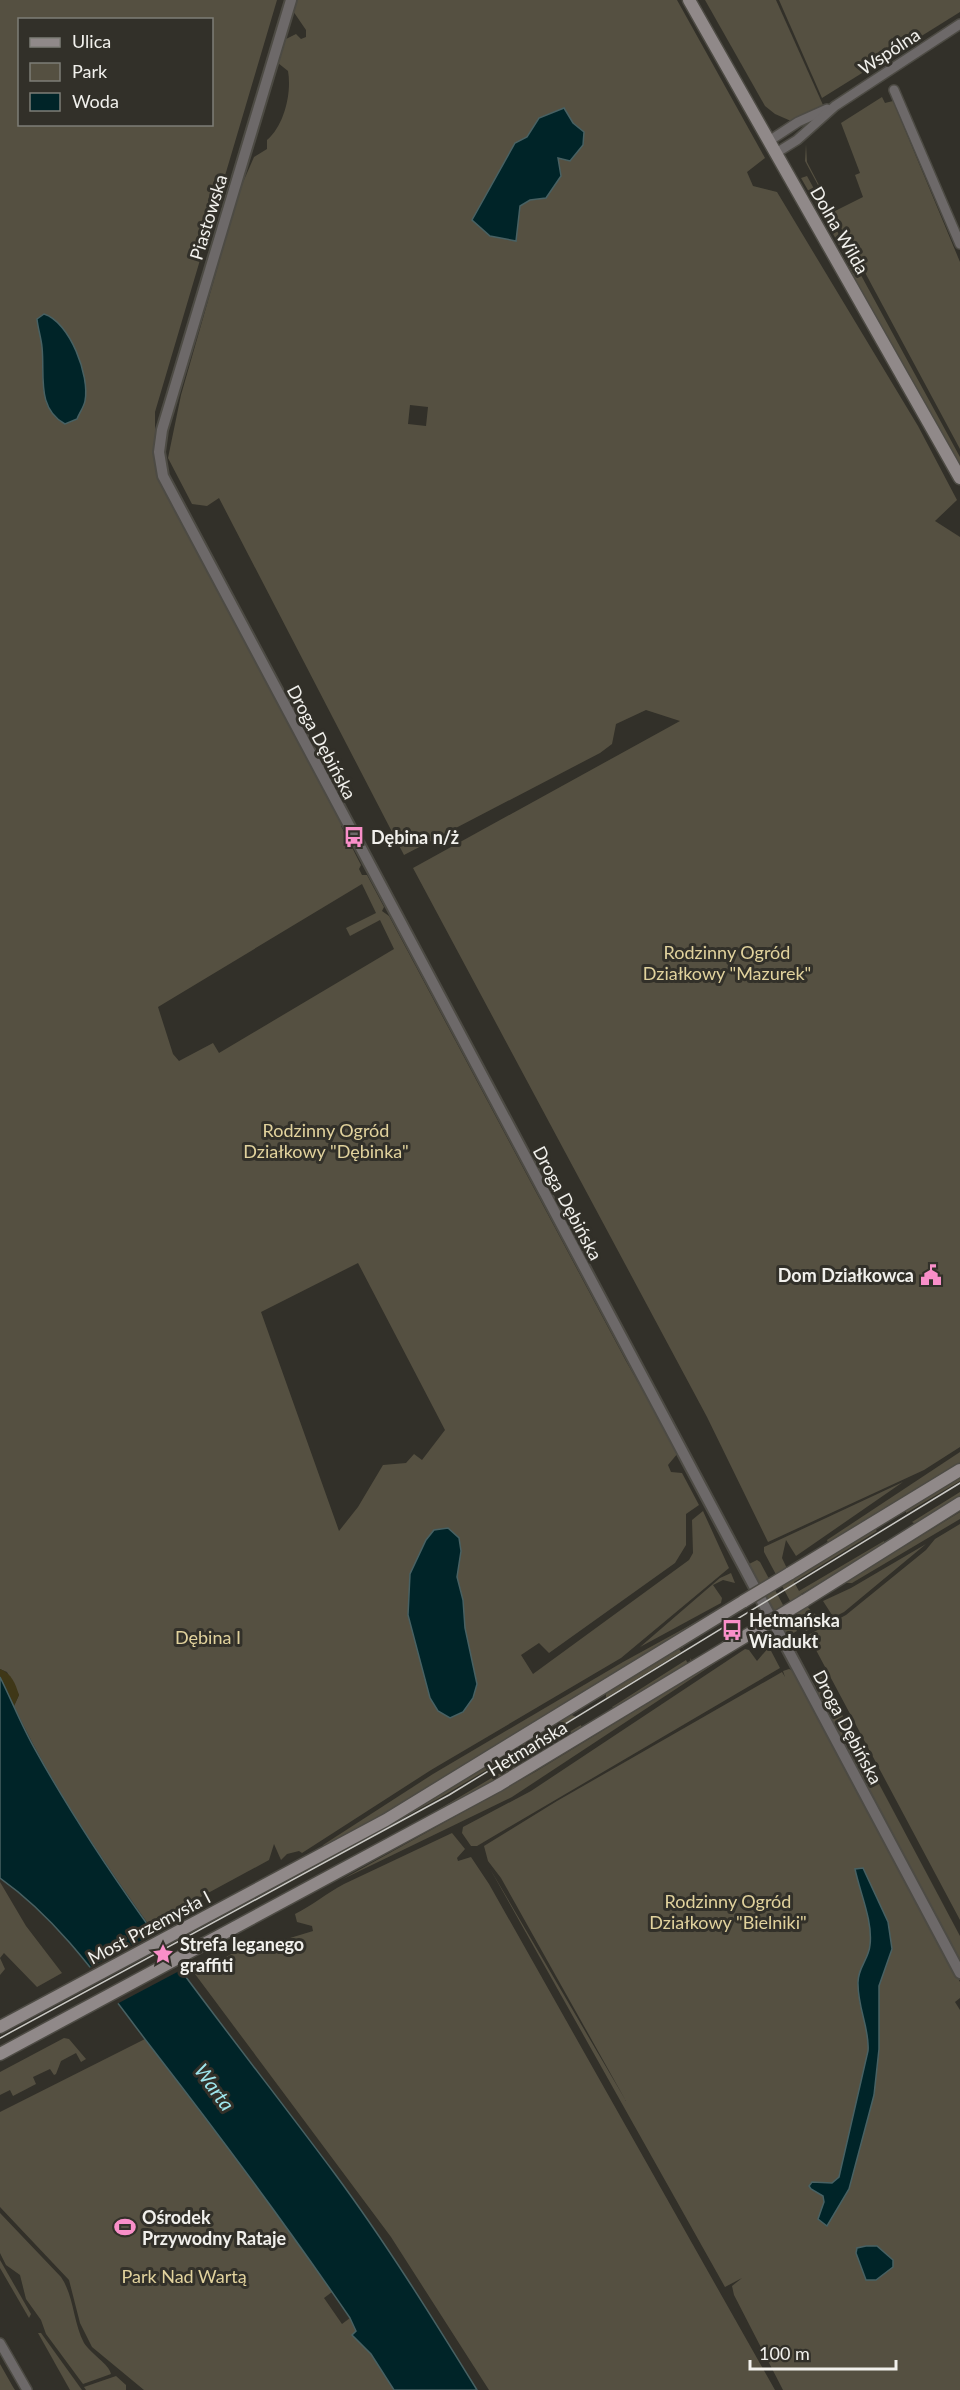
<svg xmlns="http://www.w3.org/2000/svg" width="960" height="2390" viewBox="0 0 960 2390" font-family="Lato,sans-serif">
  <rect width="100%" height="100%" fill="#323029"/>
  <g fill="#555041" fill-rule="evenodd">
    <path d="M0 0H277L155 412V452L343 824 341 826 361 865 359 869 362 875H367L384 907 382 911 389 916 626 1361 678 1453 668 1465 671 1472 682 1473 699 1505 686 1514V1545L675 1563 549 1653 539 1643 521 1655 533 1674 689 1560 693 1553 692 1520 703 1511 729 1568 621 1658 431 1770 302 1853 299 1851 287 1854 281 1860 274 1844 269 1860 149 1925C99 1855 51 1784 14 1706L19 1695 7 1672 0 1669ZM20 20H212V124H20ZM362 884 376 913 346 928 350 936 380 920 394 949 219 1053 213 1043 179 1061 173 1054 158 1007ZM358 1263 445 1430 422 1460 414 1454 406 1463 383 1465 358 1507 339 1531 261 1312Z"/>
    <path d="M297 0H677L765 158 747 172 753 186 777 192 918 426 957 500 935 521 960 537V1447L924 1470 768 1542 707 1417 413 868 680 721 646 710 616 724 612 744 600 753 404 855 219 498 207 506 192 504 168 458 181 395 240 189 254 157 267 149V140C284 126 292 93 288 71L278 63 286 39 296 34 301 39 306 37V30L293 11ZM564 109 573 123 584 132 558 157 546 198 530 200 520 206 515 143 527 137 539 118ZM410 405 428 407 426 426 408 424Z"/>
    <path d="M705 0H776L823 105 791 121 775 114 765 106Z"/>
    <path d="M779 0H960V12L822 98Z"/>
    <path d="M882 97 885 103 893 101 960 262V449L805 161 806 144 807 162 833 212 863 197 855 175 860 173 841 123Z"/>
    <path d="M807 176 960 457V467L864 297 836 239 801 178Z"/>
    <path d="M960 1452V1463L828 1543 827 1540Z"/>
    <path d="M960 1477V1481L906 1513V1509Z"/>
    <path d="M903 1482 796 1556 786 1540 782 1558 792 1579 874 1528 877 1531 794 1582 799 1591 884 1541V1545L801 1594C808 1609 814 1620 832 1615L823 1601 851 1588 926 1544 844 1612 806 1631 764 1552V1547Z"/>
    <path d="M960 1492V1497L917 1525 912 1522Z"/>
    <path d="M960 1512V1519L852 1583H844Z"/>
    <path d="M960 1524V1920L808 1635 846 1615 926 1550 935 1539Z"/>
    <path d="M757 1560 760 1562 797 1631 786 1637 747 1565Z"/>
    <path d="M731 1573 735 1583 723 1580 713 1585 722 1598 721 1603 640 1647 720 1578Z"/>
    <path d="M716 1611 408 1800 324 1847 323 1845 433 1774 623 1662Z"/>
    <path d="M682 1645 684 1650 682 1647 679 1649 681 1652 606 1698V1692Z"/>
    <path d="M769 1647 780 1668 477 1846H471L462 1833 463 1827 531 1791 745 1649 749 1650 757 1661Z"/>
    <path d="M735 1650 512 1797 341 1880 535 1772Z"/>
    <path d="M690 1658 693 1662 615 1709 612 1707 686 1660 688 1664 691 1662Z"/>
    <path d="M789 1669 794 1671 960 1982V1998L955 2002 960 2010V2390H783L734 2295 732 2286 742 2278 725 2287 489 1867 626 2101 501 1878 488 1861 484 1846 557 1801 782 1672 785 1677 783 1671Z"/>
    <path d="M821 1675 960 1936V1963L823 1707 814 1679Z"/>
    <path d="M570 1714 576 1717 441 1797 299 1874 386 1826Z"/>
    <path d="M581 1725 582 1729 519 1768 387 1840Z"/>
    <path d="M452 1833 465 1849 457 1858 458 1861 471 1857 489 1884 775 2390H489L391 2237 195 1974 255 1941 267 1945 313 1931 312 1926 297 1922 295 1914C313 1905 327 1893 344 1884Z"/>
    <path d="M0 1882 26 1926 62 1973 37 1987 4 1953 0 1958 5 1969 0 1975Z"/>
    <path d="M64 2038 69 2039 86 2059 81 2062 76 2053 61 2061 56 2074 54 2075 50 2069 33 2077 36 2084 13 2096 10 2090 0 2095V2072Z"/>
    <path d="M145 2039 287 2226 332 2292 324 2298 342 2324 350 2318 356 2332 353 2336 371 2354 394 2390H144L92 2347 80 2323 69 2280 0 2207V2112Z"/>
    <path d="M0 2213 61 2277C74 2296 73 2322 84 2343 91 2354 109 2364 111 2374L83 2384 46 2334 41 2320 26 2299 20 2275 6 2265 0 2253Z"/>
    <path d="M0 2260 31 2314 29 2318 0 2268Z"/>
    <path d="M38 2333H41L82 2390H70Z"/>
    <path d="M0 2364 13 2387 15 2390H0Z"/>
    <path d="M116 2376 126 2385V2390H86L84 2387Z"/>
  </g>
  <path fill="#3f3717" d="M0 1669C12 1674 15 1683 19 1695L14 1706 0 1677Z"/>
  <g fill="#002428" stroke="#486163" stroke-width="1.5">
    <path d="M564 108 573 123 584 132 583 145 570 161 558 158 561 176 546 198 530 200 520 206 516 241 490 236 472 220 515 143 527 137 539 118Z"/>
    <path d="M44 314C70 322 90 376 85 401 84 407 79 413 77 419L65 424C36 408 45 375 42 347 41 337 38 329 37 319Z"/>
    <path d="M448 1528 459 1538 461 1551 457 1577 463 1600 465 1628 477 1684 473 1698 463 1712 450 1718 438 1711 430 1698 408 1615 410 1574 426 1540 434 1530Z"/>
    <path d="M0 1677C12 1701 22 1727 36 1751 120 1902 232 2035 335 2174 386 2243 432 2317 477 2390H394L371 2354 352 2335 356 2331 350 2318C287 2226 220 2136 151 2047 105 1987 62 1922 0 1878Z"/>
    <path d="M863 1868 888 1922 892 1949 879 1986V2049L874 2095 849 2189 827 2226 818 2219 824 2202 823 2196 811 2189 809 2186 812 2182 832 2183 839 2177 868 2051C870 2030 858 2009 858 1984 857 1969 869 1959 870 1945 873 1921 860 1893 855 1869Z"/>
    <path d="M866 2246H877L893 2260V2267L876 2280H866L856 2253 857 2248Z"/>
  </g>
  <path fill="#323029" d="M157 1932 183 1969 115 2005 87 1969Z"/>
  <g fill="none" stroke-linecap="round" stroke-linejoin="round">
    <defs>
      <g id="minor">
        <path d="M894 90 960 244"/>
        <path d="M769 141 798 122 827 109"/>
        <path d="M776 153 797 140 835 106 960 24"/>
        <path d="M0 2343 27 2390"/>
      </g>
      <path id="tertiary" d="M291 0 162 430 159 452 163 476 960 1973"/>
      <g id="secondary">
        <path d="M689 0 960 478"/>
        <path d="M789 1574 960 1470"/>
        <path d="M804 1601 960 1503"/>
        <path d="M0 2027 386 1820 744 1601"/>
        <path d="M0 2054 497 1786 759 1628"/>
      </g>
    </defs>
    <use href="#minor" stroke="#4d4b44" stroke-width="12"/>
    <use href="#tertiary" stroke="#4d4b44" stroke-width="14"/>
    <use href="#secondary" stroke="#4d4b44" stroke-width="15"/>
    <use href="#minor" stroke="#6d6969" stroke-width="9"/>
    <use href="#tertiary" stroke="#6d6969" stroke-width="10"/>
    <use href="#secondary" stroke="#908989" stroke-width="12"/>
    <path stroke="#cac9c5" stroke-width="1.5" d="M0 2038 449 1795 960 1483"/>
    <defs>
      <g id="secondary-bridge">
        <path d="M744 1601 789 1574"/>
        <path d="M759 1628 804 1601"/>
      </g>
    </defs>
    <use href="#secondary-bridge" stroke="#4d4b44" stroke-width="15" stroke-linecap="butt"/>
    <use href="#secondary-bridge" stroke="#908989" stroke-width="12"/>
  </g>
  <defs>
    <symbol id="bus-bare" viewBox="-9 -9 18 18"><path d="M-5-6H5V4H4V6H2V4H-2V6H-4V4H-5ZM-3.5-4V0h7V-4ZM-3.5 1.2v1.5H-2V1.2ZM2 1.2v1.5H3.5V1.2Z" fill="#f98fc9" stroke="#323029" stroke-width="2.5" paint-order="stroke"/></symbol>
    <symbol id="civic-bare" viewBox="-9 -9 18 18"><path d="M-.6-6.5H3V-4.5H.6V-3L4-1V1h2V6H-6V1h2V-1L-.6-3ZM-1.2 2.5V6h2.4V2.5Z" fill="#f98fc9" stroke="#323029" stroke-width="2.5" paint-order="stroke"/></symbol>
    <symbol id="sight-bare" viewBox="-9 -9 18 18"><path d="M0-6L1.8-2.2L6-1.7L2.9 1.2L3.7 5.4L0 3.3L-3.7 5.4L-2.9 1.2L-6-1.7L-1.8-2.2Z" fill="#f98fc9" stroke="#323029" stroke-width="2.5" paint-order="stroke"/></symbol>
    <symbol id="stadium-bare" viewBox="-9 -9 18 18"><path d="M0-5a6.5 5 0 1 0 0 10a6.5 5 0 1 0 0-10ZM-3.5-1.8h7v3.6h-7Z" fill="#f98fc9" stroke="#323029" stroke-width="2.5" paint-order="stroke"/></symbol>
  </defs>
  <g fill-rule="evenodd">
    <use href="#bus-bare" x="339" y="822" width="30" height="30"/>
    <use href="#civic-bare" x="916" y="1260" width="30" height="30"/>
    <use href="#bus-bare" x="717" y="1615" width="30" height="30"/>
    <use href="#sight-bare" x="148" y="1939" width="30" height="30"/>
    <use href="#stadium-bare" x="110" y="2212" width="30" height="30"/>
  </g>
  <g text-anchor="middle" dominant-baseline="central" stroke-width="6" stroke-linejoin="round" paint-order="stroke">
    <g font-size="18" fill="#f1f0ec" stroke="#323029">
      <text transform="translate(889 51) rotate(-33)">Wspólna</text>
      <text transform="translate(208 217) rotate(-73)">Piastowska</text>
      <text transform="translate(840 230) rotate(60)">Dolna Wilda</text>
      <text transform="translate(322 742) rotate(62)">Droga Dębińska</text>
      <text transform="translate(568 1203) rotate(62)">Droga Dębińska</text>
      <text transform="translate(848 1727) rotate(62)">Droga Dębińska</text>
      <text transform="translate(527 1748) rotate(-31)">Hetmańska</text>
      <text transform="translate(149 1927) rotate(-28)">Most Przemysła I</text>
    </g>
    <g font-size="18" font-weight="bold" fill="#f1f0ec" stroke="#323029" text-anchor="start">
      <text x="371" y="837">Dębina n/ż</text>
      <text x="914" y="1275" text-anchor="end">Dom Działkowca</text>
      <text x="749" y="1620">Hetmańska<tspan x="749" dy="21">Wiadukt</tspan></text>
      <text x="180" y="1944">Strefa leganego<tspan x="180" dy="21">graffiti</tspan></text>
      <text x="142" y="2217">Ośrodek<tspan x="142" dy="21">Przywodny Rataje</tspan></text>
    </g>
    <g font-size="18" fill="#e1d29d" stroke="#323029">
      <text x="727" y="952">Rodzinny Ogród<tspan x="727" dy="21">Działkowy "Mazurek"</tspan></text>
      <text x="326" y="1130">Rodzinny Ogród<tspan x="326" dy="21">Działkowy "Dębinka"</tspan></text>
      <text x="208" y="1637">Dębina I</text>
      <text x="728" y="1901">Rodzinny Ogród<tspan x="728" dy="21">Działkowy "Bielniki"</tspan></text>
      <text x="184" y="2276">Park Nad Wartą</text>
    </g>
    <g font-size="20" font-style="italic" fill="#9fe6ed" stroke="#323029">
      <text transform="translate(215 2087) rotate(54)">Warta</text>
    </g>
  </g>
  <rect x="18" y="18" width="195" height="108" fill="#323029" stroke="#7e7d77" stroke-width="1.5"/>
  <rect x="30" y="38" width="30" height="9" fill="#908989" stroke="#7e7d77" stroke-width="1.5"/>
  <text x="72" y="48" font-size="18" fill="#f1f0ec">Ulica</text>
  <rect x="30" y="63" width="30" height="18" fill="#555041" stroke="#7e7d77" stroke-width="1.5"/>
  <text x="72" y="78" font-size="18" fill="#f1f0ec">Park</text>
  <rect x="30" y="93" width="30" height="18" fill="#002428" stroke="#7e7d77" stroke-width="1.5"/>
  <text x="72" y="108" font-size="18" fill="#f1f0ec">Woda</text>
  <path d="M750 2360v9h146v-9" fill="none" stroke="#f1f0ec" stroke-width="3"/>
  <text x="759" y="2360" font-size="18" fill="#f1f0ec" stroke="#323029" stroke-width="4.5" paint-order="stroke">100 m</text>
</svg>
